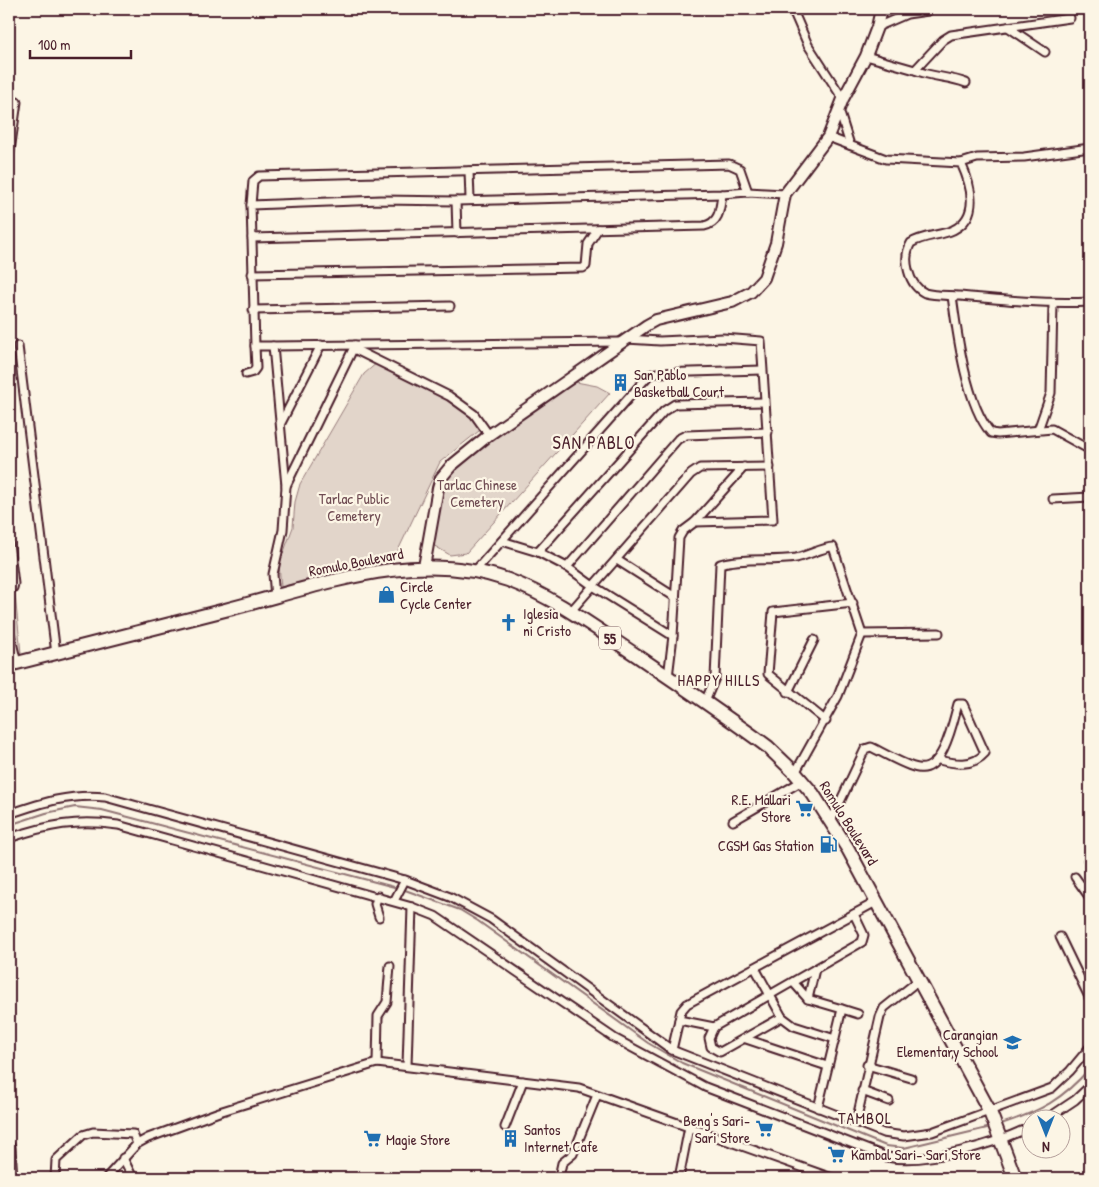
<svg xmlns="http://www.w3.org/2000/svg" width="1099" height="1187" viewBox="0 0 1099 1187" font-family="'Patrick Hand',sans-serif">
  <rect width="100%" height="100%" fill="#fcf5e5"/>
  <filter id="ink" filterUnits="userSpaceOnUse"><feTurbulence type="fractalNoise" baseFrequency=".02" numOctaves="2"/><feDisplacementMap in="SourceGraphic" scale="10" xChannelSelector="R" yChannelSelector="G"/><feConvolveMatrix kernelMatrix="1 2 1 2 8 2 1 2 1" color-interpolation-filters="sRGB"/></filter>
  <g filter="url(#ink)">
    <g fill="#e2d5ca" stroke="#967a7a">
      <path d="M378 362 476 415 484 427 440 462 394 559 281 587 279 565 293 527 295 502 300 484 364 374Z"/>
      <path d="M576 382 597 386 610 393 466 553 450 555 433 545 441 484 468 456Z"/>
      <path d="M9 537 21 653 9 657Z"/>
    </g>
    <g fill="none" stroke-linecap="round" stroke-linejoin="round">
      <g stroke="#917474" stroke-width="2">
        <path d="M9 825 46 813 75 807 102 810 398 888"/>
        <path d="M405 890 460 910 478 921 648 1043 682 1063 886 1146 904 1148 987 1128"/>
        <path d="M1001 1124C1041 1111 1062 1100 1090 1068"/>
      </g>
      <defs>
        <g id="street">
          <path d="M790 9 795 15 808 45 843 99"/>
          <path d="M877 27 907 14 928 11"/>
          <path d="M1008 27 1045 52"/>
          <path d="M866 56 915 70 943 40 951 35 1070 18"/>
          <path d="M915 70C934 78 948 76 966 83"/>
          <path d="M839 110 850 145"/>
          <path d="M828 137 886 159 961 163C971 185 981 216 953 230 940 236 924 235 911 243 902 258 908 285 925 293 935 296 949 295 960 296 1003 300 1047 304 1090 302"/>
          <path d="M9 158 17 102"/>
          <path d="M961 163 977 158 1024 157 1090 148"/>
          <path d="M469 171 470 199"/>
          <path d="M456 201 457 233"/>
          <path d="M251 205 253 181 259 176 729 164 740 169 748 192"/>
          <path d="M252 238 704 226C720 223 720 208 722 194"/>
          <path d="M252 274 583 268 586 266 588 244 598 229"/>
          <path d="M952 296C957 333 966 405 991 433L998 434 1052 429 1090 450"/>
          <path d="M253 310 450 306"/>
          <path d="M626 339 660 341 723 338 761 341 773 520 695 522"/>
          <path d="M18 346 56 654"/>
          <path d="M273 346H255L251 205 381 200 456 201 722 194 748 192 785 194"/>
          <path d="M354 349 449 396 474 414 489 435"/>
          <path d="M246 374 253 372 256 368 255 346"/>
          <path d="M281 423 321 345"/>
          <path d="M1038 430 1051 393 1053 304"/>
          <path d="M286 486 273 346 621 342"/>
          <path d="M1053 499 1090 497"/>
          <path d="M502 541 538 552 567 567 593 586 673 636"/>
          <path d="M9 543 14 584 13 588 9 590"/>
          <path d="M538 552 664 411 675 404 764 402"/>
          <path d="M617 560 675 597"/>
          <path d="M567 567 678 439 686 435 768 432"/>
          <path d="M474 572 649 375 656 373 762 370"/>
          <path d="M275 597 273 574 283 530 286 486 355 345"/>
          <path d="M571 611 691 474 700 468 770 467"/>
          <path d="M9 630 17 663"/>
          <path d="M862 634 939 633"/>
          <path d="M668 677 673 636 679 538 683 531 695 522 744 467"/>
          <path d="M788 692 814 640"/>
          <path d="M705 702 715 678 720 564C744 557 771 562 796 558 806 556 827 546 833 547L862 634 838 696 795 773"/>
          <path d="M826 721 768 674 773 612 853 603"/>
          <path d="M9 814C41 803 71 793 105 797L405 880 450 897 491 919 672 1050 883 1133 904 1136 932 1132 1052 1088 1070 1071 1090 1047"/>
          <path d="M733 821 802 781"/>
          <path d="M831 821 865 749 871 747C884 753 905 766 918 768 943 773 953 722 958 704H963L985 753C973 767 955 764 939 760"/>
          <path d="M9 838C48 825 77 819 118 825L412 907 435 916 614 1038 705 1087 887 1157C926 1165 995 1144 1032 1126"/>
          <path d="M1088 860 1090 863"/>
          <path d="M1075 877 1090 898"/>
          <path d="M378 896 375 904 379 917"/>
          <path d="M394 901 405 880"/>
          <path d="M1060 937 1090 999"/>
          <path d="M755 968 782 1017 794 1026 835 1039"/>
          <path d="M793 982 808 999 842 1009 818 1108"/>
          <path d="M808 999 815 969"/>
          <path d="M842 1009 858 1014"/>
          <path d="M782 1017 720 1052 711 1047 709 1038 714 1027 862 942 864 935 854 914"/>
          <path d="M679 1020 714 1027"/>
          <path d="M746 1039 827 1066"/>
          <path d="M672 1050 681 1011 687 1004 876 902"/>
          <path d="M377 1063 378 1016 387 1002 390 966"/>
          <path d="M867 1065 911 1078"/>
          <path d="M407 1066 412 907"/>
          <path d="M862 1091 889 1101"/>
          <path d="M1045 1120 1075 1100 1090 1086"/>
          <path d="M856 1122 880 1017 884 1008 919 980"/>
          <path d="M505 1127 523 1081"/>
          <path d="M11 1147 13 1178"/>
          <path d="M123 1158 133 1178"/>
          <path d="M559 1177 562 1163 573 1154 597 1095"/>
          <path d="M55 1178 56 1160 83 1135 93 1132 133 1134 137 1144"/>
          <path d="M106 1178 137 1144 148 1138 219 1112 377 1063 579 1088 832 1178"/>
          <path d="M679 1178 689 1127"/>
        </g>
        <path id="secondary" d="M424 567 438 488 441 478 451 466 489 435 647 325 656 320 732 302 751 292 764 278 776 243 785 194 828 137 843 99 866 56 877 27 881 9"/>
        <path id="highway" d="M9 665C81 647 153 629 225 610 317 587 413 547 508 580 554 597 595 628 636 655 680 685 725 715 768 747L795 773 813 794 848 849 990 1112 1015 1178"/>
      </defs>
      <use href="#street" stroke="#4a1f2b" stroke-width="11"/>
      <use href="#secondary" stroke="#4a1f2b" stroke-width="14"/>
      <use href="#highway" stroke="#4a1f2b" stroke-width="16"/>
      <use href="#street" stroke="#fcf5e5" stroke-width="7"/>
      <use href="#secondary" stroke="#fcf5e5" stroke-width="10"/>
      <use href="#highway" stroke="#fcf5e5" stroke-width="12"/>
    </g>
  </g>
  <defs>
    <symbol id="building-bare" viewBox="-9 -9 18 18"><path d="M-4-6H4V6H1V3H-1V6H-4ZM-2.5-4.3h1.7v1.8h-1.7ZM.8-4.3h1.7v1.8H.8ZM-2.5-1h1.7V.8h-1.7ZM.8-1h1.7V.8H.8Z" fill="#1f6fb2" stroke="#fcf5e5" stroke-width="2.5" paint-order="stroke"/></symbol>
    <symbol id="shop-bare" viewBox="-9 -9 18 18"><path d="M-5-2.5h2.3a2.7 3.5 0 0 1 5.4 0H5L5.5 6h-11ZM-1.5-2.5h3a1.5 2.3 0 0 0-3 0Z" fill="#1f6fb2" stroke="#fcf5e5" stroke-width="2.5" paint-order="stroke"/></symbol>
    <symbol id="church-bare" viewBox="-9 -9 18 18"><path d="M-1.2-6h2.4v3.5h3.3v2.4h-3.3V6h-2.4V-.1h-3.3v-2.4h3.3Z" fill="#1f6fb2" stroke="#fcf5e5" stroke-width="2.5" paint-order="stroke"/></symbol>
    <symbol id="supermarket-bare" viewBox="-9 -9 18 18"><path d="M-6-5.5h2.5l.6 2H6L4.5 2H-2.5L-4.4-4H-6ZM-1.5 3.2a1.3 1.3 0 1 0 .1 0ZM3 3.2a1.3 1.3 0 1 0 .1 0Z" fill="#1f6fb2" stroke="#fcf5e5" stroke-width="2.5" paint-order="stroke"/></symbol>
    <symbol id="fuel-bare" viewBox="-9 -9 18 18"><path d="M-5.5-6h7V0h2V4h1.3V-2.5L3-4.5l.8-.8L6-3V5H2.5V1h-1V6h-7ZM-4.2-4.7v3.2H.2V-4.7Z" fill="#1f6fb2" stroke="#fcf5e5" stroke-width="2.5" paint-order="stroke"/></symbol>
    <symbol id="school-bare" viewBox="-9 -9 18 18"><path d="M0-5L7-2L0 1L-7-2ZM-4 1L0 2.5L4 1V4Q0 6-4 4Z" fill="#1f6fb2" stroke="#fcf5e5" stroke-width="2.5" paint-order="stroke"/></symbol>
  </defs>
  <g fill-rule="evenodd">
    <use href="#building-bare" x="608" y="370" width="25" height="25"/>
    <use href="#shop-bare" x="374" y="582" width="25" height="25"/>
    <use href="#church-bare" x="496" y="610" width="25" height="25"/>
    <use href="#supermarket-bare" x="792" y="796" width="25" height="25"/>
    <use href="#fuel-bare" x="816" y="832" width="25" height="25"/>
    <use href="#school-bare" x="1000" y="1030" width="25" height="25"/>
    <use href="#supermarket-bare" x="752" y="1116" width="25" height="25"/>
    <use href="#building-bare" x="498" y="1126" width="25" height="25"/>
    <use href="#supermarket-bare" x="360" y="1126" width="25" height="25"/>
    <use href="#supermarket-bare" x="824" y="1142" width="25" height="25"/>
  </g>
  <g text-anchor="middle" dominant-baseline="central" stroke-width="4.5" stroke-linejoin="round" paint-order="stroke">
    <rect fill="#fcf5e5" stroke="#7f5f63" stroke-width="1" x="599" y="626.5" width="22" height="23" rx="4"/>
    <g font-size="14" font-weight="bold" fill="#4a1f2b">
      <text x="610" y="638">55</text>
    </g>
    <g font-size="15" fill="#4a1f2b" stroke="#fcf5e5" text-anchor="start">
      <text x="634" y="374">San Pablo<tspan x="634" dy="17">Basketball Court</tspan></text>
      <text x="400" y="586">Circle<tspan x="400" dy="17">Cycle Center</tspan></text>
      <text x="523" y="613">Iglesia<tspan x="523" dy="17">ni Cristo</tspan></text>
      <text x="791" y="799" text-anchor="end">R.E. Mallari<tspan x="791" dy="17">Store</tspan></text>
      <text x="814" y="845" text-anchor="end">CGSM Gas Station</text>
      <text x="998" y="1034" text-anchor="end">Carangian<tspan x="998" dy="17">Elementary School</tspan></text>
      <text x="750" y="1120" text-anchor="end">Beng's Sari-<tspan x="750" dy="17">Sari Store</tspan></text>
      <text x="524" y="1129">Santos<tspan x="524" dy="17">Internet Cafe</tspan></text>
      <text x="386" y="1139">Magie Store</text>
      <text x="851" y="1154">Kambal Sari- Sari Store</text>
    </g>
    <g font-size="15" fill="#704c53" stroke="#fcf5e5">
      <text x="477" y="484">Tarlac Chinese<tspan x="477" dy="17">Cemetery</tspan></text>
      <text x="354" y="498">Tarlac Public<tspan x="354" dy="17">Cemetery</tspan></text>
    </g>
    <g font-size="15" fill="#4a1f2b" stroke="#fcf5e5">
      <text transform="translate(356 562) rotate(-11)">Romulo Boulevard</text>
      <text transform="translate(849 823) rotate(58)">Romulo Boulevard</text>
    </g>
    <g font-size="16" letter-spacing="1" fill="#4a1f2b" stroke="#fcf5e5">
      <text x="719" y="680">HAPPY HILLS</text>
      <text x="865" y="1118">TAMBOL</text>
    </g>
    <g font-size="18" letter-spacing="1" fill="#4a1f2b" stroke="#fcf5e5">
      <text x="594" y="442">SAN PABLO</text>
    </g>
  </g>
  <rect width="1099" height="1187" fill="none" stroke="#fcf5e5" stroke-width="30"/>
  <rect x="15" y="15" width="1069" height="1157" fill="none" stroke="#4a1f2b" stroke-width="2" filter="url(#ink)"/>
  <g transform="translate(1046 1134) rotate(180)"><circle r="24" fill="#fcf5e5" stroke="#b59f9b"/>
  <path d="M0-4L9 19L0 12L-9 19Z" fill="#1f6fb2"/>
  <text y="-8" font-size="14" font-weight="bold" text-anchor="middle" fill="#4a1f2b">N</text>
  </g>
  <path d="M30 50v8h101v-8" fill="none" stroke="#4a1f2b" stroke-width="2.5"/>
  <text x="38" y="50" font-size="15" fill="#4a1f2b" stroke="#fcf5e5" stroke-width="4" paint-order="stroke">100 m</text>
</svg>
